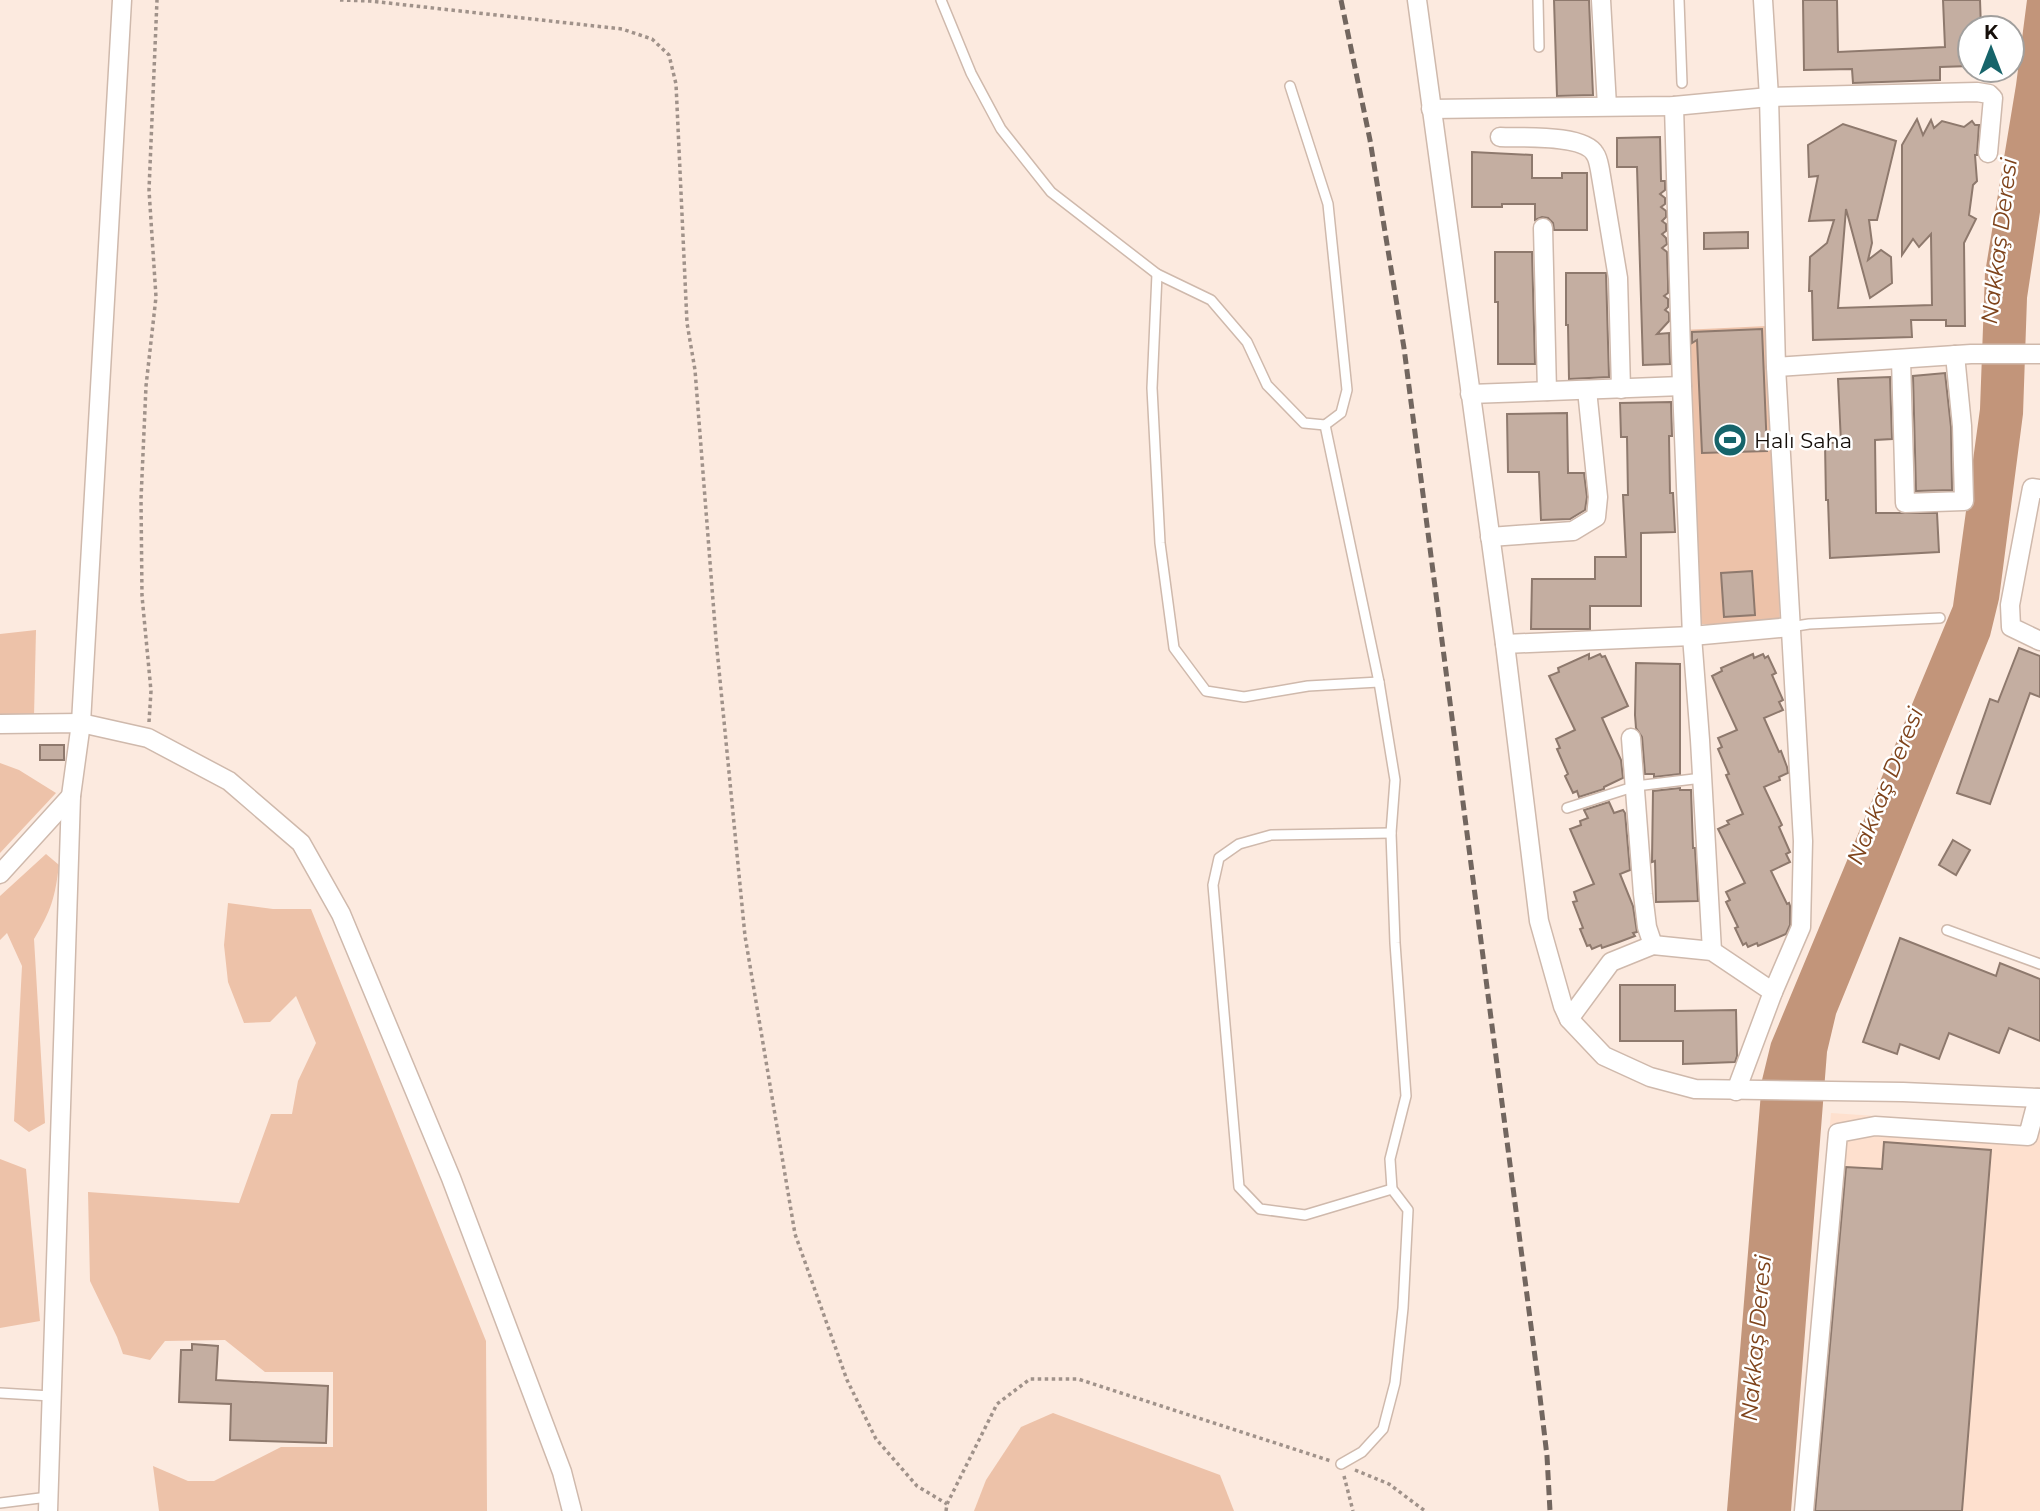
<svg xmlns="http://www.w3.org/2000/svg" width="2040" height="1511" viewBox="0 0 2040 1511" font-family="Montserrat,sans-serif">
  <rect width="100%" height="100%" fill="#fceadf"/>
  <path fill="#fee0ce" d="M1831 1113 2040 1127V1511H1795Z"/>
  <g fill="#edc2a9">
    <path d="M1767 326 1777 478 1780 625 1692 624 1682 330Z"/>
    <path d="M36 630 34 717 0 716V634Z"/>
    <path d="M0 763 19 770 56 793 0 853Z"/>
    <path d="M46 854 59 865C55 898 51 911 34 939L45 1123 29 1132 14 1121 22 966 7 933 0 940V896Z"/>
    <path d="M228 903 273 909H311L486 1341 487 1511H159L153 1466 188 1481H214L281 1447H333V1372H265L225 1340 165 1341 150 1360 123 1354 117 1337 90 1281 88 1192 239 1203 271 1114H292L298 1081 316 1043 296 996 270 1022 244 1023 228 982 224 945Z"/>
    <path d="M0 1159 26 1169 40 1321 0 1328Z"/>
    <path d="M1053 1413 1220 1475 1234 1511H974L986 1480 1021 1427Z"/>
  </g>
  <path fill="#c2957a" d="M2027 0H2040V212L2027 298 2023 414 1999 599 1990 636 1836 1014 1827 1052 1791 1511H1727L1762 1080 1771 1043 1953 606 1980 409 1985 273 2016 85Z"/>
  <g fill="#c4aea1" stroke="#8e796d" stroke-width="2">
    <path d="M1554 0H1589L1593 95 1557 96Z"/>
    <path d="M1803 0H1837L1838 52 1945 47 1943 0H1980L1981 28H1970V66L1940 67V80L1853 83 1852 69 1804 70Z"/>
    <path d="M1917 119 1923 135 1931 120 1934 128 1942 121 1964 127 1972 121 1975 125H1979L1977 155H1975L1977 181 1973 185 1969 215 1976 219 1964 243 1965 326H1946V320H1911L1912 337 1813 340 1812 291H1809L1810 257 1827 243 1834 220 1809 221 1818 176 1809 177 1808 145 1843 124 1896 141 1877 220H1869L1872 243 1868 260 1881 250 1891 257 1892 283 1870 298 1846 209 1838 308 1932 305 1931 234 1919 247 1913 239 1902 255V145Z"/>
    <path d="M1660 137 1661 181H1665V190L1660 194 1665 198V204L1661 207 1666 211V217L1662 221 1666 224V231L1662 234 1666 238 1667 244 1662 248 1667 252 1668 281V293L1664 296 1668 299V307L1665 310 1669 313V321L1657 334 1669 333 1670 364 1643 365 1637 167H1617V138Z"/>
    <path d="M1472 152 1532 155V178H1562V173H1587V230H1554L1553 223 1548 218 1542 217 1535 220V204H1502V207H1472Z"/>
    <path d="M1748 232V248L1704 249V233Z"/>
    <path d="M1495 252H1532L1535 364H1498V302H1495Z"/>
    <path d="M1566 273H1606L1609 377 1569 379 1568 325H1566Z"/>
    <path d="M1762 329 1767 451 1702 453 1697 340 1692 343V332Z"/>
    <path d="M1945 373 1951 427 1952 490 1916 491 1913 376Z"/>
    <path d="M1890 377 1892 439 1875 440 1876 513H1937L1939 552 1830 558 1828 500H1826L1825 443H1841L1838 379Z"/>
    <path d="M1671 402 1672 436H1669L1670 493H1673L1675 532 1641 533V606H1590V629H1531L1532 579H1595V557H1626L1623 495H1628L1627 437H1621L1620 403Z"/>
    <path d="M1567 413 1568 473H1584L1587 497 1585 510 1570 519 1541 520 1539 472H1508L1507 414Z"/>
    <path d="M1752 571 1755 615 1724 617 1721 573Z"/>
    <path d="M2019 648 2040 656V697L2030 693 1990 804 1957 793 1990 699 1998 702Z"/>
    <path d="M1589 654V659L1600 654 1602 657 1605 656 1628 706 1602 718 1621 760 1623 778 1604 787V789L1579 797 1577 791 1573 793 1565 776 1568 774 1557 749 1560 748 1556 739 1575 730 1549 676 1559 672 1558 668Z"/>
    <path d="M1753 654 1754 658 1763 654 1765 658 1768 656 1776 673 1772 675 1783 700 1779 702 1783 710 1764 718 1779 752 1781 751 1787 767 1788 773 1779 777 1780 780 1764 787 1782 825 1779 827 1790 852 1786 854 1790 862 1771 871 1787 904 1789 903 1790 906V925L1786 934 1758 946 1757 943 1748 947 1746 943 1743 945 1735 928 1738 927 1726 902 1730 900 1726 892 1745 883 1718 829 1729 824 1727 821 1743 814 1726 775 1729 774 1718 749 1722 747 1718 738 1737 730 1712 676 1722 671 1721 668Z"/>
    <path d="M1636 663 1680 664V774L1654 777V774H1645L1642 737 1636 728 1635 715Z"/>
    <rect x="40" y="745" width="24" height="15"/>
    <path d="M1680 788V790H1691L1693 848H1695L1698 901 1656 902 1655 861 1652 862 1653 791Z"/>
    <path d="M1609 802 1614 813 1623 810 1625 813 1630 870 1620 874 1633 906 1637 932 1633 933 1635 936 1619 942 1602 948 1601 945 1592 949 1590 945 1587 946 1580 929 1583 928 1573 902 1577 901 1574 892 1594 884 1570 829 1581 825 1580 821 1588 818 1584 810Z"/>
    <path d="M1953 840 1970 850 1956 875 1939 865Z"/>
    <path d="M1900 938 1996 976 2000 963 2040 979V1041L2009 1028 1999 1053 1949 1033 1939 1059 1900 1044 1897 1054 1863 1042Z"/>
    <path d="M1620 985H1675V1011L1736 1010 1737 1056 1735 1062 1683 1064V1041H1620Z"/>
    <path d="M1884 1142 1991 1150 1962 1511H1815L1846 1167 1882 1169Z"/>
    <path d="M192 1344 218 1346 216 1380 328 1386 326 1443 230 1440 231 1404 179 1402 181 1350H192Z"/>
  </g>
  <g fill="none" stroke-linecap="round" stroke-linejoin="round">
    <defs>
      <g id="lane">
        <path d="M941 0 971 73 1001 129 1051 192 1157 274 1211 300 1247 342 1267 385 1304 423 1325 425 1341 413 1347 390 1328 204 1290 86"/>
        <path d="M1538 0 1539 47"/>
        <path d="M1679 0 1682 83"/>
        <path d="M1157 274 1152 388 1160 543 1174 648 1206 691 1244 697 1308 686 1379 682"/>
        <path d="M1325 425 1379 682 1395 780 1391 833 1395 943 1406 1096 1390 1159 1392 1189 1408 1210 1403 1308 1395 1383 1383 1429 1362 1452 1341 1464"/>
        <path d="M1790 627 1809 624 1940 618"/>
        <path d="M1567 808 1636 786 1702 778"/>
        <path d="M1391 833 1271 835 1239 844 1219 858 1213 885 1239 1187 1260 1209 1305 1215 1392 1189"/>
        <path d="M1947 930 2040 964"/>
        <path d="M0 1393 51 1396"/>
        <path d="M0 1503 48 1497"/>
      </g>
      <g id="street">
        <path d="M1417 0 1505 644 1539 921 1563 1006 1569 1019 1604 1056 1650 1077 1695 1089 1903 1092 2040 1098"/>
        <path d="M1601 0 1607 106"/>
        <path d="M1674 106 1682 386 1692 636 1700 740 1712 951"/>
        <path d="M1431 109 1674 106 1769 97 1977 92 1989 94 1993 98 1988 153"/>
        <path d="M1500 137C1522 138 1584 134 1595 154 1598 158 1599 165 1600 170L1618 278 1621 389"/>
        <path d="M1543 228 1547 391"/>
        <path d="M1901 359 1905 503 1964 501 1962 426 1955 355"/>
        <path d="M1776 367 1971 354H2040"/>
        <path d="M1470 394 1682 386"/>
        <path d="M2040 489 2032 488 2010 605 2011 627 2040 641"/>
        <path d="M1490 537 1573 531 1596 517 1598 497 1587 390"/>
        <path d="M1505 644 1692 636 1790 627"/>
        <path d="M0 724 81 723 148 738 229 781 301 843 341 914 451 1178 562 1472 572 1511"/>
        <path d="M1631 738 1643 894 1647 927 1653 945"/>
        <path d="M0 874 71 796"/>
        <path d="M1569 1019 1611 962 1653 945 1712 951 1773 992"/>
        <path d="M1736 1091 1773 992 1801 927 1803 841 1776 367 1769 97 1763 0"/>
        <path d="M48 1511 71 796 81 723 122 0"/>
        <path d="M1804 1511 1838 1133 1875 1126 2028 1136 2038 1098"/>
      </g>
    </defs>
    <use href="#lane" stroke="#cfb9ac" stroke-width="12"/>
    <use href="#street" stroke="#cfb9ac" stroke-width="21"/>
    <g stroke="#a0928a" stroke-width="3.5" stroke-dasharray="3.5 3.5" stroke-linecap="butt">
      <path d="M340 0 370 1 622 29 652 39 669 55 676 84 687 323 695 370 716 639 745 936 795 1234 847 1380 876 1439 917 1486 947 1504"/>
      <path d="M149 722 151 691 142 596 141 499 146 386 156 297 149 190 157 0"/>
      <path d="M1355 1470 1389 1484 1425 1511"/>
      <path d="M1344 1476 1353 1511"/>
      <path d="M946 1511 947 1504 997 1404 1030 1379H1078L1331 1461"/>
    </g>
    <use href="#lane" stroke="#fff" stroke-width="9"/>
    <use href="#street" stroke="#fff" stroke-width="18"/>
    <path stroke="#72665f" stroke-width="5" stroke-dasharray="10 5" stroke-linecap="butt" d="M1341 0 1370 140 1404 348 1538 1380 1547 1456 1550 1511"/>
  </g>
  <defs>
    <symbol id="stadium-disc" viewBox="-11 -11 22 22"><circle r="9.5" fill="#16646a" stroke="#fff"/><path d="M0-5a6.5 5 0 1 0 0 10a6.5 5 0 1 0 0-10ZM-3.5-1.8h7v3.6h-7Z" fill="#fff"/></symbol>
  </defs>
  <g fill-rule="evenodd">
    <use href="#stadium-disc" x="1711" y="421" width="38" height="38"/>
  </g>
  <g text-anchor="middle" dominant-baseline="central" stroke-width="5" stroke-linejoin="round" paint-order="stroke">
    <g font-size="21" fill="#150e09" stroke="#fff" text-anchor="start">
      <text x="1754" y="440">Halı Saha</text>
    </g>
    <g font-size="23" font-style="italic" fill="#7e431b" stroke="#fff">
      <text transform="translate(1999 241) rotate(-83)">Nakkaş Deresi</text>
      <text transform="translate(1885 786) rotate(-68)">Nakkaş Deresi</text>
      <text transform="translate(1756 1338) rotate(-85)">Nakkaş Deresi</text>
    </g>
  </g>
  <g transform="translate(1991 49)"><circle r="33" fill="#ffffff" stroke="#a19f9d" stroke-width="2"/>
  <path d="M0-5L12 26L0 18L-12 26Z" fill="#16646a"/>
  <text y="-10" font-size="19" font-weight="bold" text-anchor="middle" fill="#150e09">K</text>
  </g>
</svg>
